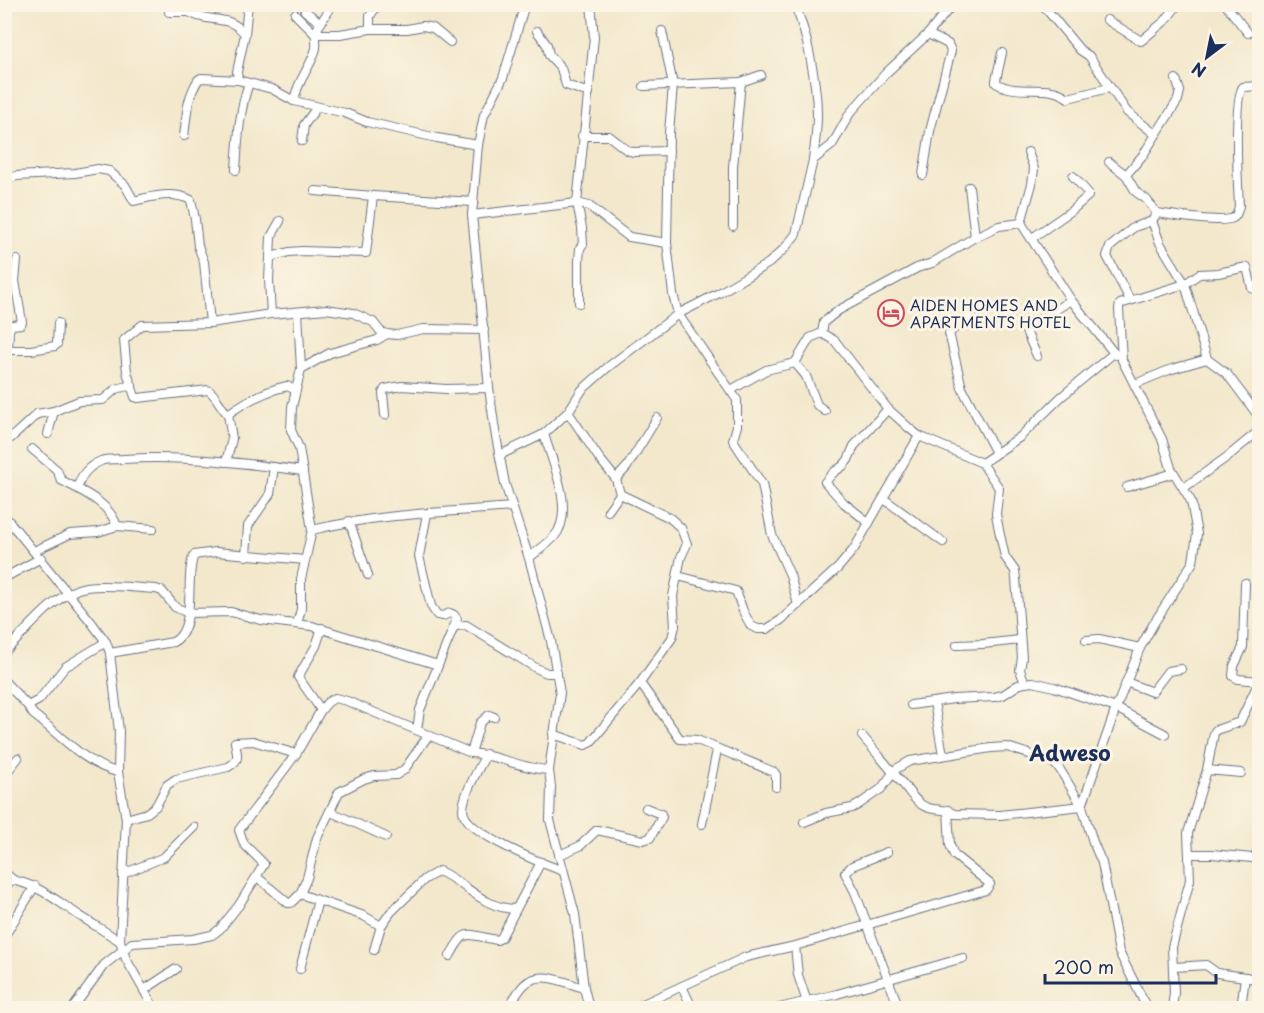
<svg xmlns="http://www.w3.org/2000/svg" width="1264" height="1013" viewBox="0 0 1264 1013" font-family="'Playpen Sans',sans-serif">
  <rect width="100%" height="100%" fill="#fcf5e5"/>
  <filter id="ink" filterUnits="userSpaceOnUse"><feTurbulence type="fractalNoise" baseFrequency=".0167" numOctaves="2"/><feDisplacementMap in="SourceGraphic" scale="12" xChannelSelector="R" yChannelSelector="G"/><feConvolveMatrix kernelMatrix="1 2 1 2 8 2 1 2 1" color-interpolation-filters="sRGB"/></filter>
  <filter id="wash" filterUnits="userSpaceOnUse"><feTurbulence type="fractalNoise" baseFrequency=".008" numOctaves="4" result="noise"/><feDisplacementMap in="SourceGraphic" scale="24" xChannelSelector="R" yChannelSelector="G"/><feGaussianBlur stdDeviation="1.35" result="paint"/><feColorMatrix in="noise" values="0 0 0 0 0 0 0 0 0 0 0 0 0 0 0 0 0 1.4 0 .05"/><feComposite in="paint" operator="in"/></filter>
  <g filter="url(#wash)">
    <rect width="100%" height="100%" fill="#f3e8cc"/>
  </g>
  <g filter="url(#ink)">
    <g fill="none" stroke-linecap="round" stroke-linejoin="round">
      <defs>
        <g id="minor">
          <path d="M188 4 189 12C208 24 229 13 245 34"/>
          <path d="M525 4 503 78 484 115 478 145 472 215 489 388 495 431 505 484 529 558 551 641 560 693 549 770 551 787 550 820 575 914 584 988 589 1008"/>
          <path d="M591 4 594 37 577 203 589 206 629 237 667 243"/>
          <path d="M794 4C807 31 817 84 817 114 817 129 815 145 813 160"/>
          <path d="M1042 4 1080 50 1089 56 1127 112 1155 134"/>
          <path d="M1225 4 1248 33"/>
          <path d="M305 11 321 23"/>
          <path d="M169 12H189"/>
          <path d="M295 14 315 34H340L370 29H407L423 26 433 28 450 42"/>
          <path d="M1107 20 1141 41 1166 20 1178 4"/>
          <path d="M370 29V16L378 4"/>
          <path d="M537 31 547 45 549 55 561 68 566 85 589 93"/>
          <path d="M662 31 673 85 669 133 667 243 673 294 678 314 737 400V426L733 440 762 484 772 535 790 575 798 605"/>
          <path d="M1002 53 996 80V83C1019 97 1048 82 1068 98L1109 88"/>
          <path d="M238 80 237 72 245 34 248 4"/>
          <path d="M644 86 741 82 761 75"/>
          <path d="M294 101C297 80 313 64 316 48 317 43 315 38 316 33 318 23 328 15 332 4"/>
          <path d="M184 136C187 115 186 100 198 80L201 78 238 80 272 89 294 101 345 113 367 122 437 138 478 145"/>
          <path d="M582 136H609L627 150 633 152 669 151"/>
          <path d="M302 141 304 125 317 107"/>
          <path d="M1109 162 1126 175 1136 192 1146 199 1157 213"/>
          <path d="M236 170C238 140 239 111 249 83"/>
          <path d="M923 175 930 131 951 51 948 44 928 34"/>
          <path d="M1126 175 1143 155 1178 100 1180 91 1176 79"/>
          <path d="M4 187 9 179 16 176 75 173 98 169 109 171 125 185 134 201C153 196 173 191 191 200L195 219 198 246 204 262 210 323"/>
          <path d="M969 187 975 237"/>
          <path d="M315 191 373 196 474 202"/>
          <path d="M472 215 577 203 582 228 583 244 580 248 579 261V303"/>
          <path d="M1152 221 1160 243 1185 284 1199 274 1218 273 1247 267 1252 288 1260 292"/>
          <path d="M1021 223 1032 184 1034 169 1028 152"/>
          <path d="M733 226V167L741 82"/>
          <path d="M1032 238 1071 211 1088 196V193L1073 176"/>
          <path d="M270 257 289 252 302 251 366 253 373 196"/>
          <path d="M4 282 15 281"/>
          <path d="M1130 300 1109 260 1107 256 1110 247 1134 227 1152 221 1157 213C1172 215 1220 224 1233 218 1237 216 1238 210 1239 206 1238 187 1233 96 1243 87L1260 86"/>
          <path d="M983 304 949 333 962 388 996 453"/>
          <path d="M271 314 269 280 271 237 280 221"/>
          <path d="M6 350H31L55 346 57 344 58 323"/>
          <path d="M8 350 9 330 12 325 21 324 22 322 15 281 17 260"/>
          <path d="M1114 353 1071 300 1021 223 999 226 975 237 932 263 917 268 839 310 824 322 822 333 835 341 888 409 909 428 919 436 982 463 999 488 996 514 999 530 1005 557 1015 571 1016 579 1022 658 1020 670 1025 683 1033 682 1054 687 1116 708 1165 734"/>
          <path d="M1037 356 1025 329 1071 300"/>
          <path d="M795 363 806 376 817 405 825 411"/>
          <path d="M301 369 330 353 377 340 387 334"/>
          <path d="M1135 384 1169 370 1207 359"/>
          <path d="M296 390 287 386C265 391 246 401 228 414 220 408 217 395 208 390L138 398 135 397 127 372 124 340 142 325 210 323 271 314 326 309 353 313 373 322 381 332 387 334 397 335 423 329 484 330"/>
          <path d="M731 390 766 370 795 363 810 338 822 333"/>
          <path d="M568 412 599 458 616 479 620 494 608 511"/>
          <path d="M385 415 383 393 385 389 402 386 446 389 489 388"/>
          <path d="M48 434 54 411 79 401 103 400 116 389 132 385"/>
          <path d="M11 438 37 414 54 411"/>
          <path d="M32 449 57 470 61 480C81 491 109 502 117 526"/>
          <path d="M500 455 544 434 568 412 582 390 608 367 678 314 719 293 769 263 785 248 796 234 813 160 832 145 850 113 886 73 928 34 953 4"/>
          <path d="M226 462 232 439 228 414"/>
          <path d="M982 463 1020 437 1061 397 1114 353 1116 355"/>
          <path d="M616 479 627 467 657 418"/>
          <path d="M78 487C81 474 89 466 101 461 108 458 117 460 124 459 183 455 244 463 303 471"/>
          <path d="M1127 487 1174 473"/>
          <path d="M1185 487 1227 457 1260 430"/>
          <path d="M884 499 943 542"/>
          <path d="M4 515 92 623 106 642 110 653 119 731 118 772 126 819 120 941 126 959 154 1008"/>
          <path d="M349 521 368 575"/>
          <path d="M869 523 844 503 825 482 834 472 843 466 848 460 854 446 888 409"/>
          <path d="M312 530C378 514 445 512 513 507"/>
          <path d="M34 551 70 534 98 532 117 526 153 529"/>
          <path d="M246 556 248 526 270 494 274 467"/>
          <path d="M529 558C537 551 547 545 554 537 576 512 552 462 544 434"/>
          <path d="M678 576 736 591 743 611 751 626 758 629H767L781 620 838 568 854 549 919 436"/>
          <path d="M4 578 41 558"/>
          <path d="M1245 583 1243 647 1234 666 1233 676 1238 679 1260 681"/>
          <path d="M297 624 301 609V579L312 530 299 448 291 430 292 407 301 369 298 312"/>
          <path d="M456 626 466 625 536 668 547 673H557"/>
          <path d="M1086 640 1099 639 1140 648"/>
          <path d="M957 645 983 644 1020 640"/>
          <path d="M4 652C27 632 55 592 86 587 109 584 133 588 156 589L162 591 175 607 188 613 231 612 261 620 312 626 438 665"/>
          <path d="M110 653 173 642C198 629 184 577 194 555L216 552 305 560"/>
          <path d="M4 681 28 706 33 714C58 733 87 766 118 772"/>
          <path d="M1126 682 1152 692 1168 671 1181 669"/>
          <path d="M640 683 680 739 697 740 774 772 776 775V787"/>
          <path d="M934 702 943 755"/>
          <path d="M911 705 954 699 994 697 1003 695 1018 685 1025 683"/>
          <path d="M28 706 39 700 65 667 106 642"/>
          <path d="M321 710 298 677 316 646 322 628"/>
          <path d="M417 730 420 710 457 619 454 615 450 613 443 616 437 615 431 606 419 556 427 514"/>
          <path d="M553 734 585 745 590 743 640 683 672 638 675 626 673 596 681 557 687 544 681 528 670 518 620 494"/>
          <path d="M471 753 480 723 489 715 494 717"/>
          <path d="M486 754C479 769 463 794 463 810 463 833 544 864 563 871"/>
          <path d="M1207 770 1241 773"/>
          <path d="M4 776 18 758"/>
          <path d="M331 812 386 837"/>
          <path d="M126 819 147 813 156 806 167 785 176 779 228 767C241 760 237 755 235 742L253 741 296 754"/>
          <path d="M804 822 826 813 852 808 858 805 881 789 896 769 910 761 991 748 1007 747 1051 761 1059 768 1082 806 1000 815 954 814C944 807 932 812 922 805 914 800 909 791 903 784 889 768 876 752 862 736"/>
          <path d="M702 824 717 750"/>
          <path d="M887 852 852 866 845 873 855 892 899 1008"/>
          <path d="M1189 854H1212L1252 858 1256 856 1260 845"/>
          <path d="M559 855 580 846 597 830 643 840 650 838 662 817 661 814 646 808"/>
          <path d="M4 872 12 879 4 889"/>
          <path d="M123 874 164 857 194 827"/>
          <path d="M257 877 288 903H291L300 894 307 878 317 838 339 792 364 779 374 776 396 775 404 770 428 736"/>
          <path d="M4 878C40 885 51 897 80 916 93 924 107 933 120 941"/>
          <path d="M300 894 364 916 381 926"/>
          <path d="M4 937 35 886"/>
          <path d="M795 946 798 975 807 1002"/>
          <path d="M374 950 381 926 391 912 425 879 439 871C466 883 484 909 516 909"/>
          <path d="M450 956C466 926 466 935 497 940L501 938 541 862"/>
          <path d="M1174 967 1206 965 1217 973 1245 977"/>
          <path d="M300 969 318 900"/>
          <path d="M682 986 692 1008"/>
          <path d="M144 990 176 969"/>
          <path d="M73 1008 104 965 132 943 193 939 212 935 220 929 239 905 264 864 244 844 239 830 296 754 321 710 328 702 335 698 347 701 471 753C498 755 522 769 549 770"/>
          <path d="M507 1008C513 1001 518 991 524 985 540 969 566 983 584 988"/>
          <path d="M634 1008 746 957 795 946 986 890 990 884 954 855 950 845 948 810"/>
          <path d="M779 1008 837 994 963 958"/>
          <path d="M1147 1008 1119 952 1102 863 1093 842 1082 806 1116 708 1140 648 1154 623 1193 562 1197 534 1191 501 1171 468 1162 439 1122 360 1119 309 1120 304 1185 284 1207 359 1227 374 1260 418"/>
          <path d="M1172 1008 1174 993 1172 947 1190 880 1188 833 1207 770 1214 733 1216 730 1240 722 1257 686 1260 684"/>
          <path d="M1241 1008 1245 977 1255 979 1260 978"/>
        </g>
      </defs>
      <use href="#minor" stroke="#677084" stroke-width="10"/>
      <use href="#minor" stroke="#fff" stroke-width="8"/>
    </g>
  </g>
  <defs>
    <symbol id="hotel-ring" viewBox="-11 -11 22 22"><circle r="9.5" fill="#fcf5e5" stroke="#d1495b" stroke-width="1.5"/><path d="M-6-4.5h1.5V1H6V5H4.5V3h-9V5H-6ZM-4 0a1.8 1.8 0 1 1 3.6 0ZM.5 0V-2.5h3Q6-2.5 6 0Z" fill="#d1495b"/></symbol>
  </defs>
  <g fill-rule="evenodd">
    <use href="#hotel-ring" x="876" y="298" width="30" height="30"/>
  </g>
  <g text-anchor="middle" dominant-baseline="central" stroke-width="6" stroke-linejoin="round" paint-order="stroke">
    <g font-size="15" fill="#1b2f5e" stroke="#fcf5e5" text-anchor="start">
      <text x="910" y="304">AIDEN HOMES AND<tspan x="910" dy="17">APARTMENTS HOTEL</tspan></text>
    </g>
    <g font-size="21" font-weight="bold" fill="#1b2f5e" stroke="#fcf5e5">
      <text x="1070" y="752">Adweso</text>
    </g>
  </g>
  <rect width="1264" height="1013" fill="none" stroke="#fcf5e5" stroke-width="24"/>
  <g transform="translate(1207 57) rotate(212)" stroke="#fcf5e5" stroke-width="4.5" paint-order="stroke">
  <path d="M0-4.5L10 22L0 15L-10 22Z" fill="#1b2f5e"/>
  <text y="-9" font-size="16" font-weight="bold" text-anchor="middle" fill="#1b2f5e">N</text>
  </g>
  <path d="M1045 974v9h171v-9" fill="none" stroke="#1b2f5e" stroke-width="3"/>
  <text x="1054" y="974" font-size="18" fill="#1b2f5e" stroke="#fcf5e5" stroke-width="4.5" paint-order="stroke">200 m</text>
</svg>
